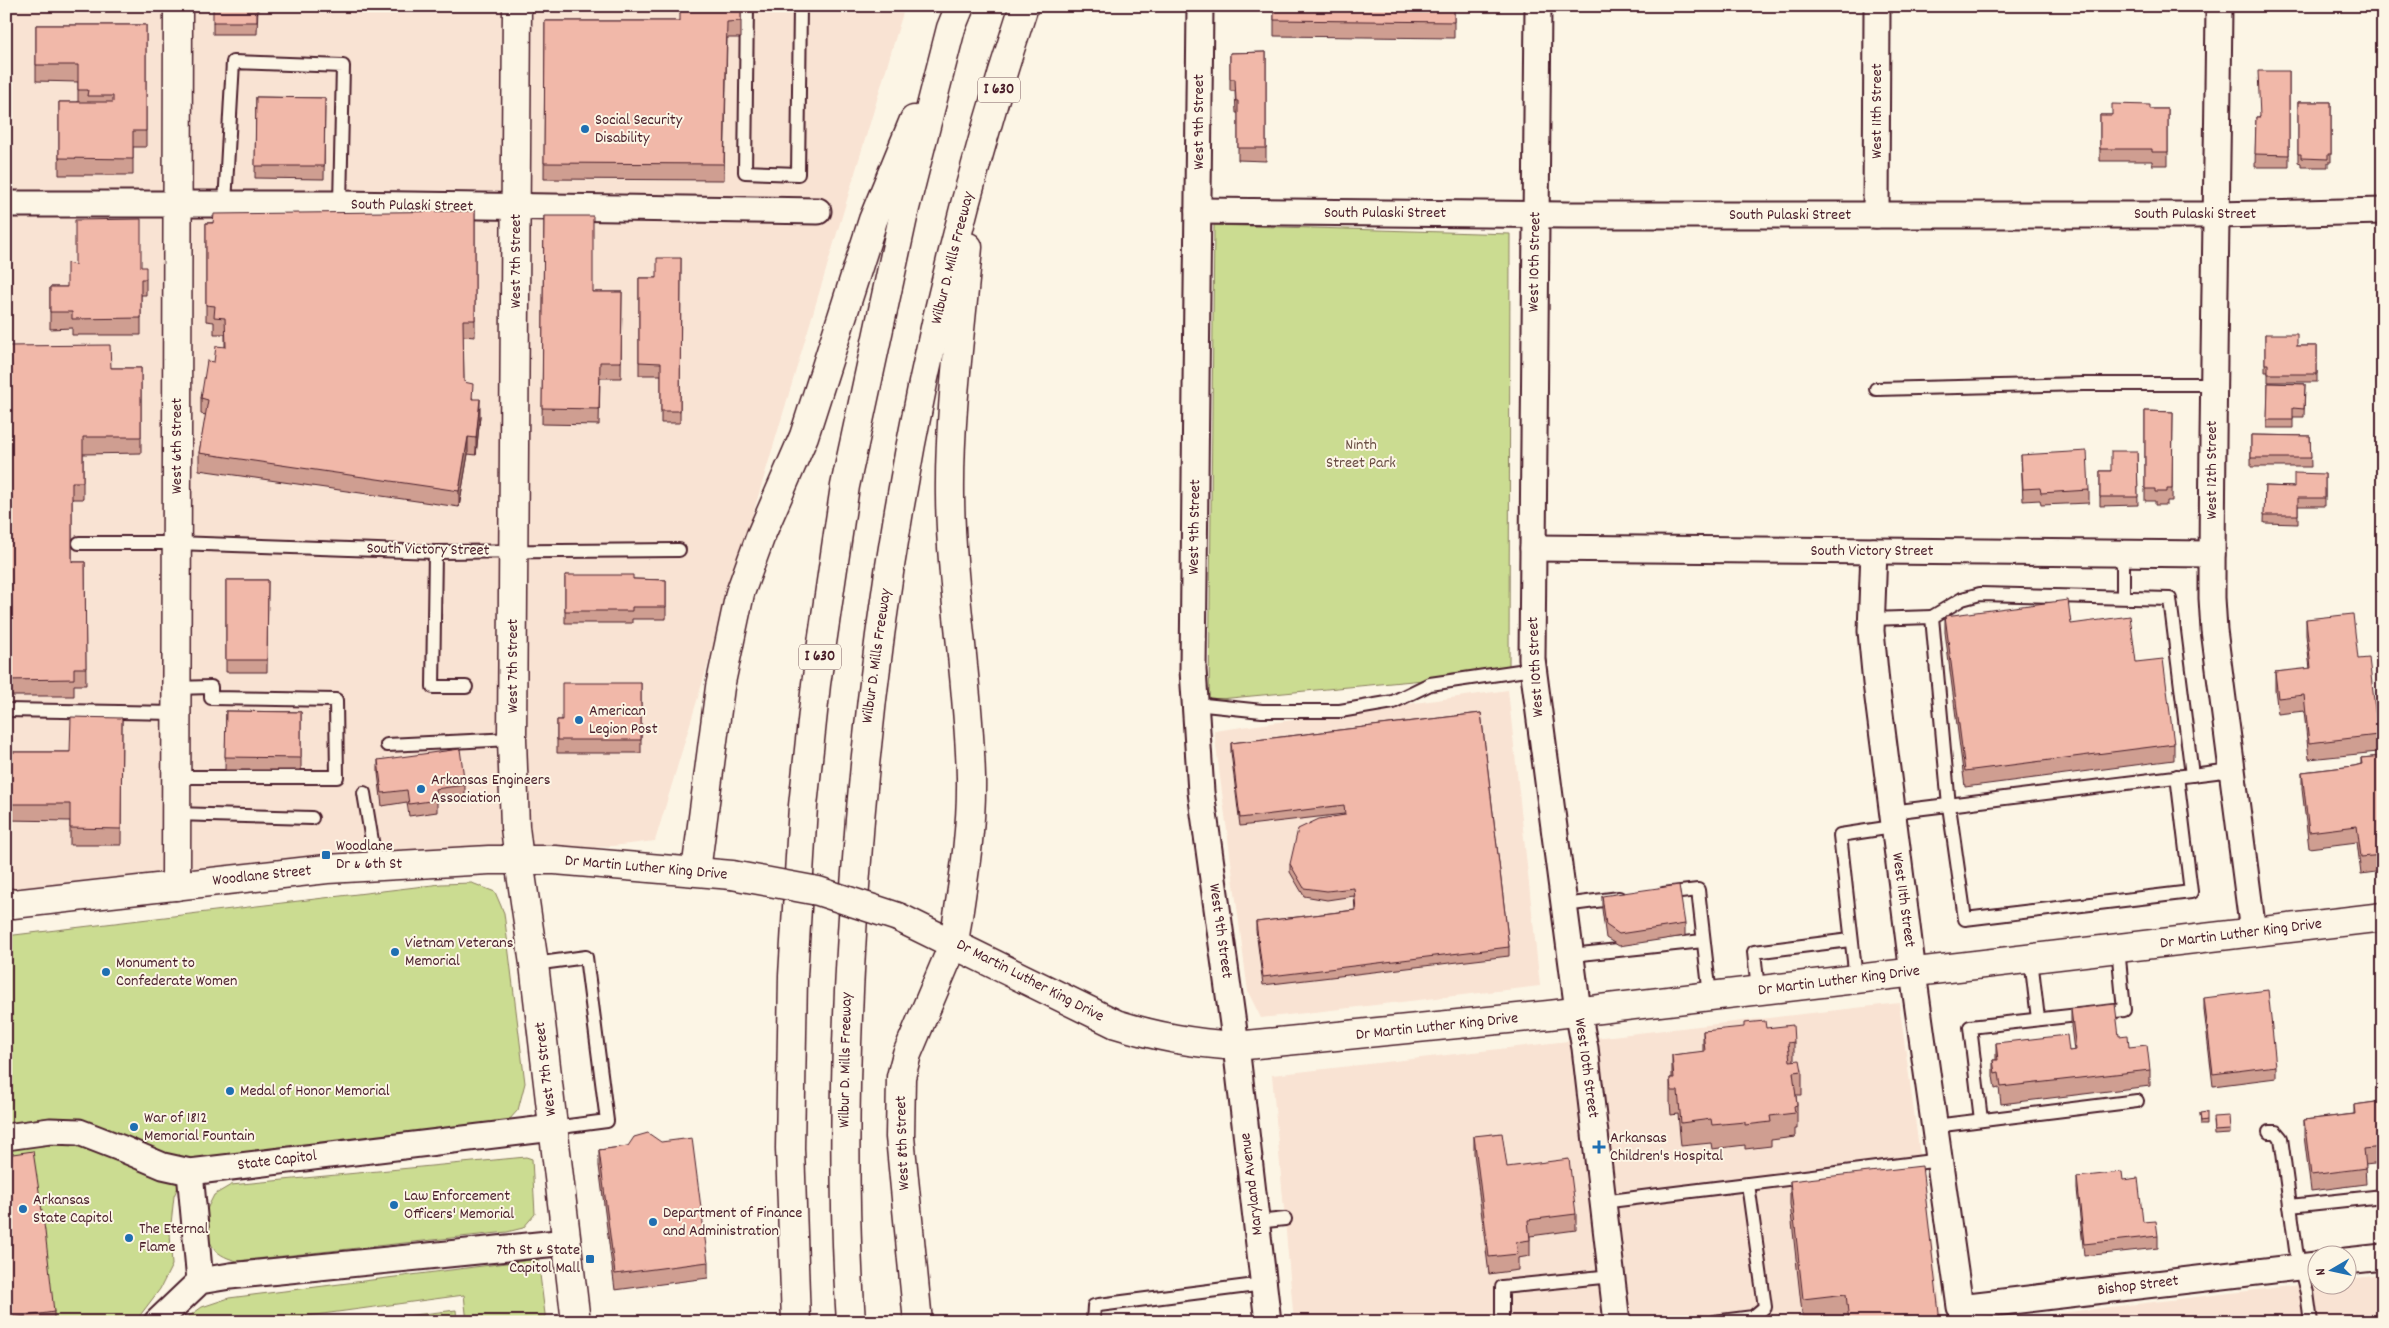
<svg xmlns="http://www.w3.org/2000/svg" width="2389" height="1328" viewBox="0 0 2389 1328" font-family="Dekko,sans-serif">
  <defs>
    <pattern id="grass-dots" width="8" height="8" patternUnits="userSpaceOnUse" patternTransform="scale(1.25)"><rect width="8" height="8" fill="#cbdc91"/><path d="M2 2h.1M6 6h.1" fill="none" stroke="#b0bc7d" stroke-width="1.8" stroke-linecap="round"/></pattern>
  </defs>
  <rect width="100%" height="100%" fill="#fcf5e5"/>
  <filter id="ink" filterUnits="userSpaceOnUse"><feTurbulence type="fractalNoise" baseFrequency=".02" numOctaves="2"/><feDisplacementMap in="SourceGraphic" scale="10" xChannelSelector="R" yChannelSelector="G"/><feConvolveMatrix kernelMatrix="1 2 1 2 8 2 1 2 1" color-interpolation-filters="sRGB"/></filter>
  <g filter="url(#ink)">
    <g fill="#f9e3d3">
      <path d="M6 6H905L655 841 6 916Z"/>
      <path d="M1508 690 1540 986 1261 1018 1248 992 1214 731Z"/>
      <path d="M1899 1003 1943 1322H1294L1272 1075Z"/>
      <path d="M2383 1275V1322H1983L2316 1283V1286H2346L2347 1279Z"/>
    </g>
    <path fill="url(#grass-dots)" stroke="#8a7e5e" d="M456 1310 457 1322H356Z"/>
    <g fill="#cbdc91" stroke="#8a7e5e">
      <path d="M1214 225 1510 234 1509 672 1209 700Z"/>
      <path d="M472 883 495 892 504 913 525 1083 518 1110 508 1121 189 1161 174 1196 170 1233 172 1265 160 1289 135 1322H6V936L441 884Z"/>
      <path d="M526 1157 532 1159 535 1214 523 1228 507 1232 237 1261C210 1254 209 1242 203 1217L214 1195 231 1185Z"/>
      <path d="M538 1259 546 1322H467L464 1295 263 1322H181L202 1307 229 1298Z"/>
    </g>
    <g fill="none" stroke-linecap="round" stroke-linejoin="round">
      <defs>
        <g id="lane">
          <path d="M747 6 745 172 798 174 800 6"/>
          <path d="M225 204 233 62 343 66 340 204"/>
          <path d="M1876 389 2083 384H2213"/>
          <path d="M79 543H176L435 552 679 550"/>
          <path d="M435 552 433 687H466"/>
          <path d="M2123 596V553"/>
          <path d="M1932 617 1962 599 1980 594 2170 599 2192 775"/>
          <path d="M1871 619 1932 617 1949 806 1965 919 2191 892 2177 776"/>
          <path d="M1195 704 1262 711H1340L1393 702 1430 684 1533 669"/>
          <path d="M6 710 175 713"/>
          <path d="M387 745 512 739"/>
          <path d="M175 777H337L336 700 211 698V687L175 688"/>
          <path d="M364 793 376 865"/>
          <path d="M1891 812 2232 770"/>
          <path d="M175 814 312 818"/>
          <path d="M1663 894 1698 890 1710 996"/>
          <path d="M1564 905 1619 898"/>
          <path d="M1571 955 1703 941"/>
          <path d="M2031 959 2038 1019"/>
          <path d="M534 964 586 957 607 1121 553 1128"/>
          <path d="M1856 979 1840 835 1893 827"/>
          <path d="M1758 990 1754 952 1850 940"/>
          <path d="M1981 1120 1970 1027 2124 1010 2118 948"/>
          <path d="M1935 1126 2137 1101"/>
          <path d="M2269 1132H2276L2281 1138 2296 1250 2307 1293 2311 1322"/>
          <path d="M1748 1184 1940 1160"/>
          <path d="M1602 1202 1748 1184 1765 1307 1753 1317 1714 1322"/>
          <path d="M2290 1206 2383 1196"/>
          <path d="M1257 1222 1285 1219"/>
          <path d="M1093 1322 1094 1306 1099 1305 1264 1284"/>
          <path d="M1502 1322V1287L1612 1276"/>
        </g>
        <g id="street">
          <path d="M1200 6 1193 670 1201 792 1236 1046 1268 1322"/>
          <path d="M1538 6 1532 659 1578 1011 1585 1048 1617 1322"/>
          <path d="M2219 6C2217 204 2212 401 2212 598L2214 630 2253 932"/>
          <path d="M6 204H340L818 211"/>
          <path d="M1198 211 1567 215H2217L2383 211"/>
          <path d="M1876 215 1877 6"/>
          <path d="M1533 548 2212 554"/>
          <path d="M1874 551 1871 631 1876 683 1913 973 1960 1307 2316 1265"/>
          <path d="M6 1137 50 1131 79 1132 123 1149 163 1166 190 1172 553 1128"/>
          <path d="M190 1172 200 1281"/>
          <path d="M2346 1261 2383 1257"/>
          <path d="M157 1322 200 1281 230 1276 567 1242"/>
        </g>
        <g id="secondary">
          <path d="M517 6 512 739 515 827 519 860 534 964 576 1322"/>
          <path d="M176 886 178 6"/>
          <path d="M6 902 13 904 327 869 489 860H555L732 875"/>
          <path d="M898 917 1116 1024C1158 1037 1192 1043 1236 1046L1549 1015 2383 917"/>
          <path d="M918 1322 900 1137 901 1077 907 1054 954 943"/>
        </g>
        <g id="highway">
          <path d="M696 871 720 687 740 593 761 535 804 436 873 220 914 120"/>
          <path d="M954 943C962 888 972 834 971 778 969 683 951 590 950 496 949 412 961 330 968 247"/>
          <path d="M796 1322 790 1148 793 976 803 806 816 684 845 486 905 208 951 28 960 6"/>
          <path d="M851 1322C841 1176 845 1031 855 886 875 585 929 293 1024 6"/>
        </g>
      </defs>
      <use href="#lane" stroke="#4a1f2b" stroke-width="16"/>
      <use href="#street" stroke="#4a1f2b" stroke-width="29"/>
      <use href="#secondary" stroke="#4a1f2b" stroke-width="31"/>
      <use href="#highway" stroke="#4a1f2b" stroke-width="31"/>
      <use href="#lane" stroke="#fcf5e5" stroke-width="12"/>
      <use href="#street" stroke="#fcf5e5" stroke-width="25"/>
      <use href="#secondary" stroke="#fcf5e5" stroke-width="28"/>
      <use href="#highway" stroke="#fcf5e5" stroke-width="28"/>
      <defs>
        <path id="secondary-bridge" d="M732 875 818 891 898 917"/>
      </defs>
      <use href="#secondary-bridge" stroke="#4a1f2b" stroke-width="31" stroke-linecap="butt"/>
      <use href="#secondary-bridge" stroke="#fcf5e5" stroke-width="28"/>
    </g>
    <g fill="#cf9e91" stroke="#4a1f2b">
      <path d="M258 6 257 34H213V22Z"/>
      <path d="M741 6V38H727L724 180 544 179 545 21H680Z"/>
      <path d="M1274 6H1454V38L1274 36Z"/>
      <path d="M36 25H146V147H133V175H59V102H78V82L36 81Z"/>
      <path d="M1266 52V161L1238 160V113H1236L1235 91H1230V53Z"/>
      <path d="M2289 71V167H2255L2256 117H2259Z"/>
      <path d="M256 97 325 98 324 179 255 178Z"/>
      <path d="M2298 102H2331V162H2328V167H2301V163L2298 162Z"/>
      <path d="M2150 109H2168V165H2152V161H2100V115H2112Z"/>
      <path d="M475 211V337L463 336 464 382 473 399 480 416 476 455 468 454 459 507 199 470V453L206 415 201 414V398L225 347V334H214V322L206 321V223Z"/>
      <path d="M544 216 593 292H622L621 378H600L599 425 542 424Z"/>
      <path d="M681 258 680 423H661V375H639V278H657Z"/>
      <path d="M141 267 146 279V295H141V335H72V328L50 329V287H67Z"/>
      <path d="M2265 334 2297 346H2317V382H2268V372H2265Z"/>
      <path d="M6 346 111 368H141V453L83 454V499H72V562H85L86 685H74V696H6Z"/>
      <path d="M2268 383 2305 384 2304 417H2293V428H2267Z"/>
      <path d="M2145 411 2173 412 2172 501H2167V505H2155V501H2145Z"/>
      <path d="M2251 435 2310 436 2311 467H2251Z"/>
      <path d="M2137 451 2138 505 2100 506V471H2111Z"/>
      <path d="M2021 455 2089 490V503L2041 505 2040 500 2023 501Z"/>
      <path d="M2325 474V506H2298V524L2264 523 2265 486 2294 487Z"/>
      <path d="M565 575 633 579 666 580V619H632V623H565Z"/>
      <path d="M226 580H268L267 672H226Z"/>
      <path d="M1945 616 2071 624 2136 662 2174 744V760L1965 787 1945 632Z"/>
      <path d="M2306 619 2358 659 2378 735V752L2309 759 2304 711 2278 714 2275 689V672L2310 669 2306 635Z"/>
      <path d="M641 683V753H557V720H562Z"/>
      <path d="M226 711 301 712V770H225Z"/>
      <path d="M1481 713 1509 947V956L1263 985 1256 930V922L1355 910 1354 896 1327 900 1304 896 1290 872V864L1344 816V814L1240 826 1231 752V743Z"/>
      <path d="M122 718 121 845H70V821L6 820V752H70Z"/>
      <path d="M2383 756V871L2361 874 2357 842 2309 848 2302 789V772L2354 766 2361 764V758Z"/>
      <path d="M378 760 465 785V797L437 801V812L409 816 407 802 382 806 378 773Z"/>
      <path d="M1602 896 1685 924V936L1619 946 1606 938 1602 909Z"/>
      <path d="M2204 998 2276 1066V1078L2213 1086 2204 1010Z"/>
      <path d="M2071 1009 2119 1036 2150 1070V1086L2001 1104 1999 1088 1995 1089 1993 1076V1060H1996V1043L2069 1051H2074L2071 1026Z"/>
      <path d="M1766 1028 1794 1042V1061L1802 1071V1095H1796L1797 1105V1129H1795V1137L1771 1140V1146L1745 1149V1145L1712 1149 1711 1143 1681 1146 1678 1114 1671 1115 1670 1102V1078H1672V1055L1703 1052V1031Z"/>
      <path d="M2383 1101V1163L2365 1165 2366 1184 2311 1191 2304 1136V1120L2354 1114V1105Z"/>
      <path d="M2200 1113 2207 1120V1125H2201Z"/>
      <path d="M2213 1121 2230 1130V1134L2214 1135Z"/>
      <path d="M1474 1136 1507 1167 1576 1214V1230L1530 1236V1256L1518 1258V1270L1489 1274 1474 1153Z"/>
      <path d="M628 1146 708 1262V1278L615 1290 599 1166V1150Z"/>
      <path d="M6 1155 54 1312V1322H6Z"/>
      <path d="M2077 1177 2123 1180 2143 1222 2158 1236V1248L2084 1256 2077 1189Z"/>
      <path d="M1790 1181 1940 1322H1847L1846 1317 1803 1322 1790 1204Z"/>
    </g>
    <g fill="#a98176" stroke="#4a1f2b">
      <path d="M480 399V416L476 455V438Z"/>
      <path d="M468 437V454L459 507V491Z"/>
    </g>
    <g fill="#f1b8a9" stroke="#4a1f2b">
      <rect x="213" y="6" width="44" height="16"/>
      <path d="M680 6H741V21L727 22 724 164 544 163 545 21H680Z"/>
      <path d="M1274 6H1454V22L1274 20Z"/>
      <path d="M36 25H146V131H133V159L59 158V102H113V96H87L88 90H78V65H36Z"/>
      <path d="M1266 52V148H1238V101H1236L1235 79H1230V53Z"/>
      <path d="M2258 71H2289V155L2255 154 2256 117H2260Z"/>
      <path d="M256 97 325 98 324 166H255Z"/>
      <path d="M2298 102H2331V154H2328V159L2301 158V154H2298Z"/>
      <path d="M2112 104 2150 105V109H2168V152H2152V149H2100V115H2112Z"/>
      <path d="M475 211V320H463L464 382 473 384 472 399H480L476 438 468 437 459 491 199 453 208 400 201 398 207 361 214 362 216 346 226 347 225 318 214 317 215 306 206 305V223H213L214 214Z"/>
      <path d="M544 216H593V292H622L621 362H600L599 409 542 408Z"/>
      <path d="M141 219V267H146V279H141V318L72 319V312H50V287H67V263L75 265V220Z"/>
      <path d="M657 258H681L680 411H661V363L639 362V278H657Z"/>
      <path d="M2265 334H2297V346H2317V374H2268V364H2265Z"/>
      <path d="M110 345 111 368H141V437H83V482H72V562H85L86 668H74V679L6 680V346Z"/>
      <path d="M2268 383 2305 384 2304 409 2293 408V420H2267Z"/>
      <path d="M2145 411 2173 412 2172 489H2167V492H2155V489H2145Z"/>
      <path d="M2251 435 2310 436 2311 458H2251Z"/>
      <path d="M2087 451 2089 490 2041 493 2040 488 2023 489 2021 455Z"/>
      <path d="M2111 451H2137L2138 497H2100V471H2111Z"/>
      <path d="M2294 473 2325 474V498H2298V515H2264L2265 486 2294 487Z"/>
      <path d="M565 575H633V579L666 580V607H632V611H565Z"/>
      <path d="M226 580H268L267 660H226Z"/>
      <path d="M2068 600 2071 624 2130 616 2136 662 2163 659 2174 744 1965 771 1945 616Z"/>
      <path d="M2353 614 2358 659 2369 658 2378 735 2309 743 2304 695 2278 698 2275 672 2311 668 2306 619Z"/>
      <path d="M562 683H641V740H557V720H562Z"/>
      <path d="M226 711 301 712V758L225 757Z"/>
      <path d="M1481 713 1509 947 1263 977 1256 922 1356 910 1354 888 1327 891 1304 888 1290 864 1298 829 1319 819 1345 815 1344 805 1240 818 1231 743Z"/>
      <path d="M71 717 122 718 121 829 70 828V804H6V752H70Z"/>
      <path d="M460 749 465 785 435 789 437 800 409 804 407 790 382 793 378 760Z"/>
      <path d="M2383 756V855L2361 857 2357 826 2309 832 2302 772 2354 766 2362 764 2361 758Z"/>
      <path d="M1679 885 1685 924 1619 934 1606 925 1602 896Z"/>
      <path d="M2268 990 2276 1066 2213 1074 2204 998Z"/>
      <path d="M2115 1004 2119 1036 2128 1035 2129 1047 2147 1045 2150 1070 2001 1087 1999 1072 1995 1073 1993 1060H1998L1996 1043 2067 1035 2069 1051 2076 1050 2071 1009Z"/>
      <path d="M1765 1021 1766 1028 1793 1025 1794 1042 1788 1043 1790 1061 1800 1060 1802 1071 1793 1072 1797 1105 1794 1106 1795 1113 1770 1116 1771 1122 1745 1125V1122L1712 1125 1711 1119 1681 1123 1678 1091H1671L1670 1078H1674L1672 1055 1705 1051 1703 1031 1744 1027V1023Z"/>
      <path d="M2383 1101V1147L2364 1149 2366 1168 2311 1175 2304 1120 2355 1114 2354 1105Z"/>
      <path d="M2207 1112V1120L2201 1121 2200 1113Z"/>
      <path d="M2229 1116 2230 1130 2214 1131 2213 1117Z"/>
      <path d="M648 1133 661 1142 692 1138 708 1262 615 1274 599 1150 628 1146 634 1137Z"/>
      <path d="M1502 1133 1507 1167 1569 1159 1576 1214 1528 1220 1530 1240 1516 1242 1518 1254 1489 1257 1474 1136Z"/>
      <path d="M33 1151 45 1231 54 1312 6 1319V1155Z"/>
      <path d="M1922 1166 1940 1322H1849L1846 1294 1803 1299 1790 1181Z"/>
      <path d="M2122 1172 2123 1180 2138 1178 2143 1222 2156 1221 2158 1236 2084 1244 2077 1177Z"/>
    </g>
  </g>
  <g fill="#1f6fb2" stroke="#fcf5e5" stroke-width="2">
    <circle cx="585" cy="129" r="5"/>
    <circle cx="579" cy="720" r="5"/>
    <circle cx="421" cy="789" r="5"/>
    <rect x="321" y="850" width="10" height="10" rx="2.5"/>
    <circle cx="395" cy="952" r="5"/>
    <circle cx="106" cy="972" r="5"/>
    <circle cx="230" cy="1091" r="5"/>
    <circle cx="134" cy="1127" r="5"/>
    <path d="M1596.5 1139.5h5v5h5v5h-5v5h-5v-5h-5v-5h5z"/>
    <circle cx="394" cy="1205" r="5"/>
    <circle cx="23" cy="1209" r="5"/>
    <circle cx="653" cy="1222" r="5"/>
    <circle cx="129" cy="1238" r="5"/>
    <rect x="585" y="1254" width="10" height="10" rx="2.5"/>
  </g>
  <g text-anchor="middle" dominant-baseline="central" stroke-width="4" stroke-linejoin="round" paint-order="stroke">
    <g fill="#fcf5e5" stroke="#7f5f63" stroke-width="1">
      <rect x="978" y="77.5" width="42" height="25" rx="4"/>
      <rect x="799" y="644.5" width="42" height="25" rx="4"/>
    </g>
    <g font-size="15" font-weight="bold" fill="#4a1f2b">
      <text x="999" y="90">I 630</text>
      <text x="820" y="657">I 630</text>
    </g>
    <g font-size="16" fill="#4a1f2b" stroke="#fcf5e5">
      <text transform="translate(1877 111) rotate(-90)">West 11th Street</text>
      <text transform="translate(1199 122) rotate(-90)">West 9th Street</text>
      <text transform="translate(412 206) rotate(1)">South Pulaski Street</text>
      <text x="1385" y="213">South Pulaski Street</text>
      <text x="2195" y="214">South Pulaski Street</text>
      <text x="1790" y="215">South Pulaski Street</text>
      <text transform="translate(953 258) rotate(-76)">Wilbur D. Mills Freeway</text>
      <text transform="translate(516 261) rotate(-90)">West 7th Street</text>
      <text transform="translate(1535 262) rotate(-89)">West 10th Street</text>
      <text transform="translate(177 446) rotate(-90)">West 6th Street</text>
      <text transform="translate(2212 470) rotate(-90)">West 12th Street</text>
      <text transform="translate(1195 527) rotate(-89)">West 9th Street</text>
      <text transform="translate(428 550) rotate(1)">South Victory Street</text>
      <text x="1872" y="551">South Victory Street</text>
      <text transform="translate(877 656) rotate(-82)">Wilbur D. Mills Freeway</text>
      <text transform="translate(513 666) rotate(-90)">West 7th Street</text>
      <text transform="translate(1536 667) rotate(-93)">West 10th Street</text>
      <text transform="translate(646 868) rotate(5)">Dr Martin Luther King Drive</text>
      <text transform="translate(262 876) rotate(-6)">Woodlane Street</text>
      <text transform="translate(1903 900) rotate(82)">West 11th Street</text>
      <text transform="translate(1220 931) rotate(82)">West 9th Street</text>
      <text transform="translate(2241 934) rotate(-7)">Dr Martin Luther King Drive</text>
      <text transform="translate(1030 981) rotate(27)">Dr Martin Luther King Drive</text>
      <text transform="translate(1839 981) rotate(-7)">Dr Martin Luther King Drive</text>
      <text transform="translate(1437 1027) rotate(-6)">Dr Martin Luther King Drive</text>
      <text transform="translate(846 1060) rotate(-89)">Wilbur D. Mills Freeway</text>
      <text transform="translate(1586 1068) rotate(82)">West 10th Street</text>
      <text transform="translate(546 1069) rotate(-97)">West 7th Street</text>
      <text transform="translate(903 1143) rotate(-92)">West 8th Street</text>
      <text transform="translate(277 1161) rotate(-7)">State Capitol</text>
      <text transform="translate(1252 1184) rotate(-97)">Maryland Avenue</text>
      <text transform="translate(2138 1286) rotate(-7)">Bishop Street</text>
    </g>
    <g font-size="16" fill="#4a1f2b" stroke="#fcf5e5" text-anchor="start">
      <text x="595" y="120">Social Security<tspan x="595" dy="18">Disability</tspan></text>
      <text x="589" y="711">American<tspan x="589" dy="18">Legion Post</tspan></text>
      <text x="431" y="780">Arkansas Engineers<tspan x="431" dy="18">Association</tspan></text>
      <text x="336" y="846">Woodlane<tspan x="336" dy="18">Dr &amp; 6th St</tspan></text>
      <text x="405" y="943">Vietnam Veterans<tspan x="405" dy="18">Memorial</tspan></text>
      <text x="116" y="963">Monument to<tspan x="116" dy="18">Confederate Women</tspan></text>
      <text x="240" y="1091">Medal of Honor Memorial</text>
      <text x="144" y="1118">War of 1812<tspan x="144" dy="18">Memorial Fountain</tspan></text>
      <text x="1610" y="1138">Arkansas<tspan x="1610" dy="18">Children's Hospital</tspan></text>
      <text x="404" y="1196">Law Enforcement<tspan x="404" dy="18">Officers' Memorial</tspan></text>
      <text x="33" y="1200">Arkansas<tspan x="33" dy="18">State Capitol</tspan></text>
      <text x="663" y="1213">Department of Finance<tspan x="663" dy="18">and Administration</tspan></text>
      <text x="139" y="1229">The Eternal<tspan x="139" dy="18">Flame</tspan></text>
      <text x="580" y="1250" text-anchor="end">7th St &amp; State<tspan x="580" dy="18">Capitol Mall</tspan></text>
    </g>
    <g font-size="16" fill="#6a4e44" stroke="#fcf5e5">
      <text x="1361" y="445">Ninth<tspan x="1361" dy="18">Street Park</tspan></text>
    </g>
  </g>
  <rect width="2389" height="1328" fill="none" stroke="#fcf5e5" stroke-width="25"/>
  <rect x="12" y="12" width="2364" height="1303" fill="none" stroke="#4a1f2b" stroke-width="2" filter="url(#ink)"/>
  <g transform="translate(2332 1270) rotate(261)"><circle r="24" fill="#fcf5e5" stroke="#b59f9b"/>
  <path d="M0-4L9 19L0 12L-9 19Z" fill="#1f6fb2"/>
  <text y="-8" font-size="14" font-weight="bold" text-anchor="middle" fill="#4a1f2b">N</text>
  </g>
</svg>
